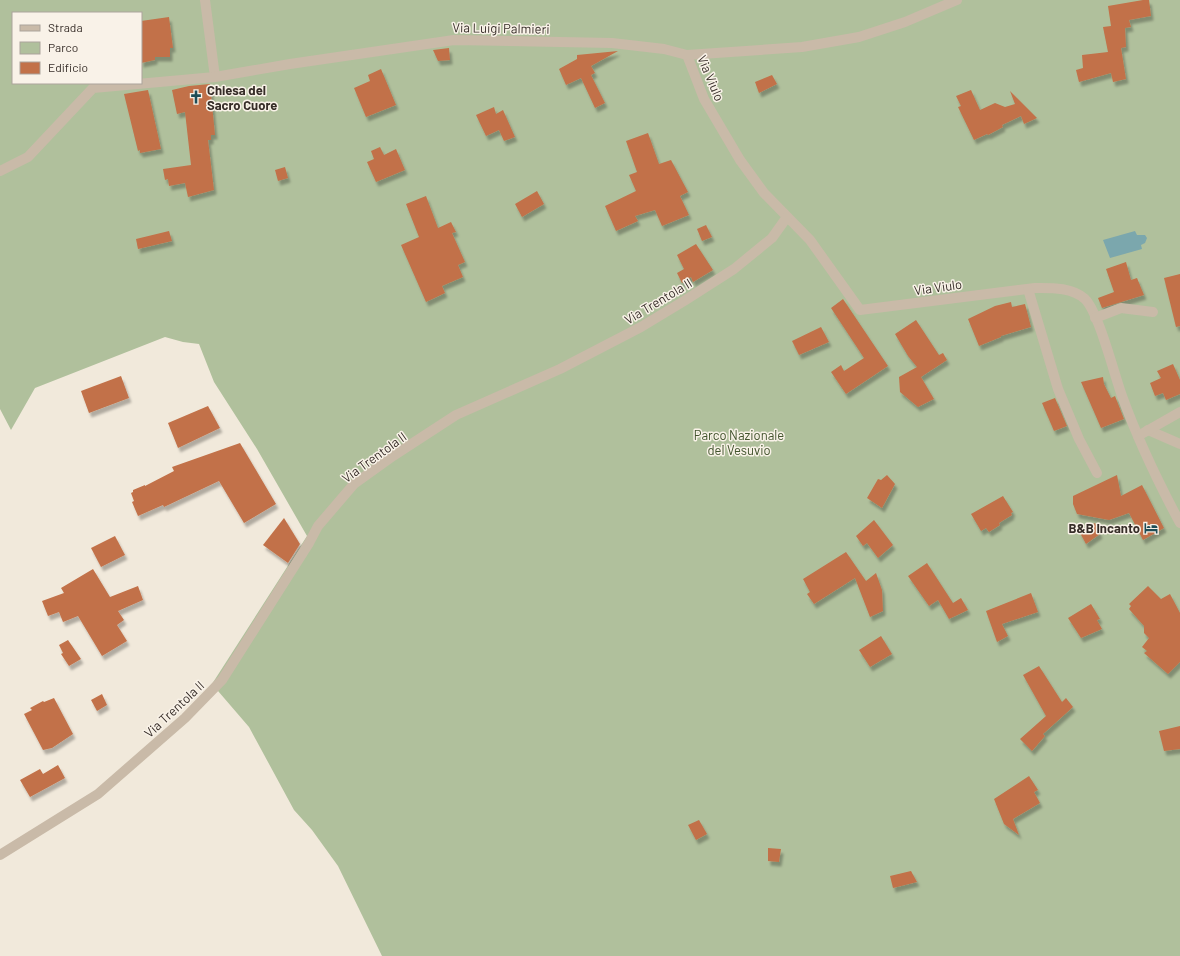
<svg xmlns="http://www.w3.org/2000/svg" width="1180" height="956" viewBox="0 0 1180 956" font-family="Barlow,sans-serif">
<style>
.green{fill:#b0c09c;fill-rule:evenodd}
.water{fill:#7ba7ad}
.building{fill:#c27148;filter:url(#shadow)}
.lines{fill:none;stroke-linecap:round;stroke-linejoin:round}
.minor{stroke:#c9baa8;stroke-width:10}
.labels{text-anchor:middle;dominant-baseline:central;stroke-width:3;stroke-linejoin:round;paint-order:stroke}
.street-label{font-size:13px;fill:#362d28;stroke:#f9f2e8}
.poi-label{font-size:13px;font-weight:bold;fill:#362d28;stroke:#f9f2e8;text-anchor:start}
.park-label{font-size:13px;fill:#41532c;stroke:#f9f2e8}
</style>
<defs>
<filter id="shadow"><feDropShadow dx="2.5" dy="4.5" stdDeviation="1" flood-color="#0004"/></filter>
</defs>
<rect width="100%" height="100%" fill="#f1e9db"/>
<path class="green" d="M0,0H1180V956H382L338,866L312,830L294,810L249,727L212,684L307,536L257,449L214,382L199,344L183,342L165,337L35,388L11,430L0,409ZM13,13H141V83H13Z"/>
<polygon class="water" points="1135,231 1137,235 1145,235 1147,238 1145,243 1141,245 1142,249 1110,258 1103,240"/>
<g class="building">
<polygon points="1143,0 1149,0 1151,16 1129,20 1131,27 1125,28 1126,47 1121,48 1126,79 1113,82 1111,73 1079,82 1076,70 1083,68 1082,55 1108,52 1103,27 1111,26 1108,6"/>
<polygon points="169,17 173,48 170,48 170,57 155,57 155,60 141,63 141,21"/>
<polygon points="449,48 450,60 438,61 433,50"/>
<polygon points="618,51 591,66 595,73 591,75 605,103 595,108 581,78 566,85 559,69 577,59 577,55"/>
<polygon points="381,69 396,105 366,117 354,88 370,81 368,75"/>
<polygon points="772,75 777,84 759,93 755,82"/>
<polygon points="210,84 215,135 211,135 211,140 208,140 214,190 188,197 185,183 169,186 168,179 165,180 163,169 191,165 185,112 177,114 172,90 189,86"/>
<polygon points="148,90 161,149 140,153 140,150 138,151 124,94"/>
<polygon points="971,90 980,110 995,103 1005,107 1015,104 1010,91 1037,118 1024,124 1021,116 1002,125 1003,127 988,135 987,134 974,140 958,107 961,106 956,96"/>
<polygon points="494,107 496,114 503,110 515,137 504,141 499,130 486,136 476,115"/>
<polygon points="648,133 659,164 671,160 688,192 680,196 689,215 662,226 655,210 635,216 638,221 616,231 605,206 636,191 629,175 637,172 626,141"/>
<polygon points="380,147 384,155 396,149 405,170 376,182 367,162 374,159 371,151"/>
<polygon points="285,167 288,178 278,181 275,170"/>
<polygon points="537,191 544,204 522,217 515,204"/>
<polygon points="426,196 438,228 451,222 456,232 452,233 465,262 458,265 463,277 442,286 445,293 426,302 401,245 419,237 406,204"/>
<polygon points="706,225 712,237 702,241 697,229"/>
<polygon points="169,231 172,241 138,249 136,239"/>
<polygon points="696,244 713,270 693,282 691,277 682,283 677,273 684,269 677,255"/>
<polygon points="1126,262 1131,280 1137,278 1144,295 1102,308 1098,298 1114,292 1106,269"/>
<polygon points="1180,274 1180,326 1176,327 1164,278"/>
<polygon points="843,299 888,366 846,394 831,372 841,365 844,371 864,358 831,308"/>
<polygon points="1011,302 1012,307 1025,304 1031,327 1001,336 1001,337 979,346 968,319 995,306"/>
<polygon points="916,320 939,355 943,353 947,360 921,377 934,399 918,407 900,392 899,377 917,367 908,356 895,334"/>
<polygon points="821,327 829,342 799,355 792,341"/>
<polygon points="1173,364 1180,380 1180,394 1166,400 1163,393 1155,396 1150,383 1161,378 1157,371"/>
<polygon points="121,376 129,398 89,413 81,391"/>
<polygon points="1103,377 1104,384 1111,398 1115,396 1124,419 1101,428 1081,382"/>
<polygon points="1055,398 1067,426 1054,431 1042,403"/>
<polygon points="208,406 220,428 178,448 168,423"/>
<polygon points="240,443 276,504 244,523 219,481 164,507 163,505 138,516 132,502 134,501 131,493 133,492 133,490 145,485 145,486 174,471 172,467"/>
<polygon points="887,475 895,484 882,508 867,498 878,479 881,480"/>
<polygon points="1117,475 1121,496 1142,485 1164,528 1143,540 1129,513 1109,520 1077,514 1073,504 1073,496"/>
<polygon points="1003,496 1013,512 1011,513 1012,515 999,523 1000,525 989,532 986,528 981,531 971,514"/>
<polygon points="284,518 300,544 288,563 263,545"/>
<polygon points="874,520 893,545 878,558 867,543 863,546 856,536"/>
<polygon points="1095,523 1100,534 1086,544 1079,531"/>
<polygon points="115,536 125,555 101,567 91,548"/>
<polygon points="846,552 866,581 876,573 882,590 883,611 870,617 855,578 814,604 807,594 810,592 803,579"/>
<polygon points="927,563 953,603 961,598 968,610 949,619 938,600 929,606 908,576"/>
<polygon points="93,569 110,597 138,586 143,600 118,611 124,620 117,625 127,641 102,656 78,616 63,622 59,612 48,616 42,601 64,593 61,588"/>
<polygon points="1148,586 1161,599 1170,594 1180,613 1180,662 1168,674 1144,653 1147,651 1142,647 1149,638 1144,633 1144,626 1129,609 1131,606 1129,604"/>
<polygon points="1031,593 1038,612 1002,624 1008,636 997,642 986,611"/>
<polygon points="1091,604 1100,619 1097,620 1102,629 1081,638 1068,618"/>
<polygon points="881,636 892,654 870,667 859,650"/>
<polygon points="68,640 81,659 69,666 61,654 63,653 59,645"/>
<polygon points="1039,666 1062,702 1066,698 1073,707 1043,734 1045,736 1032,751 1020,739 1046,716 1023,675"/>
<polygon points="102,694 107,705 97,711 91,700"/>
<polygon points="54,698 73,734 52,748 43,750 24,714 32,710 30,708 43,701 44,702"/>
<polygon points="1180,726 1180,749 1164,751 1159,731"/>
<polygon points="58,765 65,778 30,797 20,780 40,769 43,774"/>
<polygon points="1029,776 1038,790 1034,792 1040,803 1013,819 1019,835 1004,824 994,799"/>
<polygon points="699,820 707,834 696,840 688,825"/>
<polygon points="768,848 781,849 779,862 768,861"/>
<polygon points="911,871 917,882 893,888 890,876"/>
</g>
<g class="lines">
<g class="minor">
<polyline points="205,0 215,77"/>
<path d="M687,55L704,99L740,160L764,193L810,240L860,310L1035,288C1050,288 1072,287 1085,299C1099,313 1114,374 1122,396C1138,440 1158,482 1180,523"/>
<polyline points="0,171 28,157 93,88 215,77 290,64 454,40 612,43 664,49 687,55 802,47 859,37 905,22 957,0"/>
<polyline points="1028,289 1058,389 1079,439 1097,473"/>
<polyline points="1095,318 1121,308 1153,312"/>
<polyline points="1148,430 1180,444"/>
<polyline points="1138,436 1180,412"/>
<polyline points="0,855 98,794 185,718 222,680 309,543 318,526 354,484 393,456 456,415 560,369 641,327 684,301 734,269 772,238 787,217"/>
</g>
</g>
<defs>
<g id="church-bare" transform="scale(1.08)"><path d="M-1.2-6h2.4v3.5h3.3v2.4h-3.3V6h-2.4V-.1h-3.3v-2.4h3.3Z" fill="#1e4d56" stroke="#f9f2e8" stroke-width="2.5" paint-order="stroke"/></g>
<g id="hotel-bare" transform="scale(1.08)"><path d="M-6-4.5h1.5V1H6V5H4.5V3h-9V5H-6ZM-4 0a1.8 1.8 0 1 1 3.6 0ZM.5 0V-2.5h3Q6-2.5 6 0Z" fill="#1e4d56" stroke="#f9f2e8" stroke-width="2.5" paint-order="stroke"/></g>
</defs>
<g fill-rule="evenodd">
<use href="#church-bare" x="196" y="97"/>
<use href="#hotel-bare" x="1151" y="528"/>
</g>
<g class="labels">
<g class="street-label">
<text transform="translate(501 28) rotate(1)">Via Luigi Palmieri</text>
<text transform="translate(711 78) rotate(67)">Via Viulo</text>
<text transform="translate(938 287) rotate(-8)">Via Viulo</text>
<text transform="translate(658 301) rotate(-31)">Via Trentola II</text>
<text transform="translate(374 457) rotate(-36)">Via Trentola II</text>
<text transform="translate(174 709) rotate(-43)">Via Trentola II</text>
</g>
<g class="poi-label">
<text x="207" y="90">Chiesa del<tspan x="207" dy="15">Sacro Cuore</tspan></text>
<text x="1140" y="528" text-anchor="end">B&amp;B Incanto</text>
</g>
<g class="park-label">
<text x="739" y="435">Parco Nazionale<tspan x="739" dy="15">del Vesuvio</tspan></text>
</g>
</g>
<rect x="12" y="12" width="130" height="72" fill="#f9f2e8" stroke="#aba39b"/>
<rect x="20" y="25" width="20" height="6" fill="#c9baa8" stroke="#aba39b"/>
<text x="48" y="32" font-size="12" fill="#362d28">Strada</text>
<rect x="20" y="42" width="20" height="12" fill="#b0c09c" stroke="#aba39b"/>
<text x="48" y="52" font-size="12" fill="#362d28">Parco</text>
<rect x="20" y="62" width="20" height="12" fill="#c27148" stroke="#aba39b"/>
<text x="48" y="72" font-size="12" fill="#362d28">Edificio</text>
</svg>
